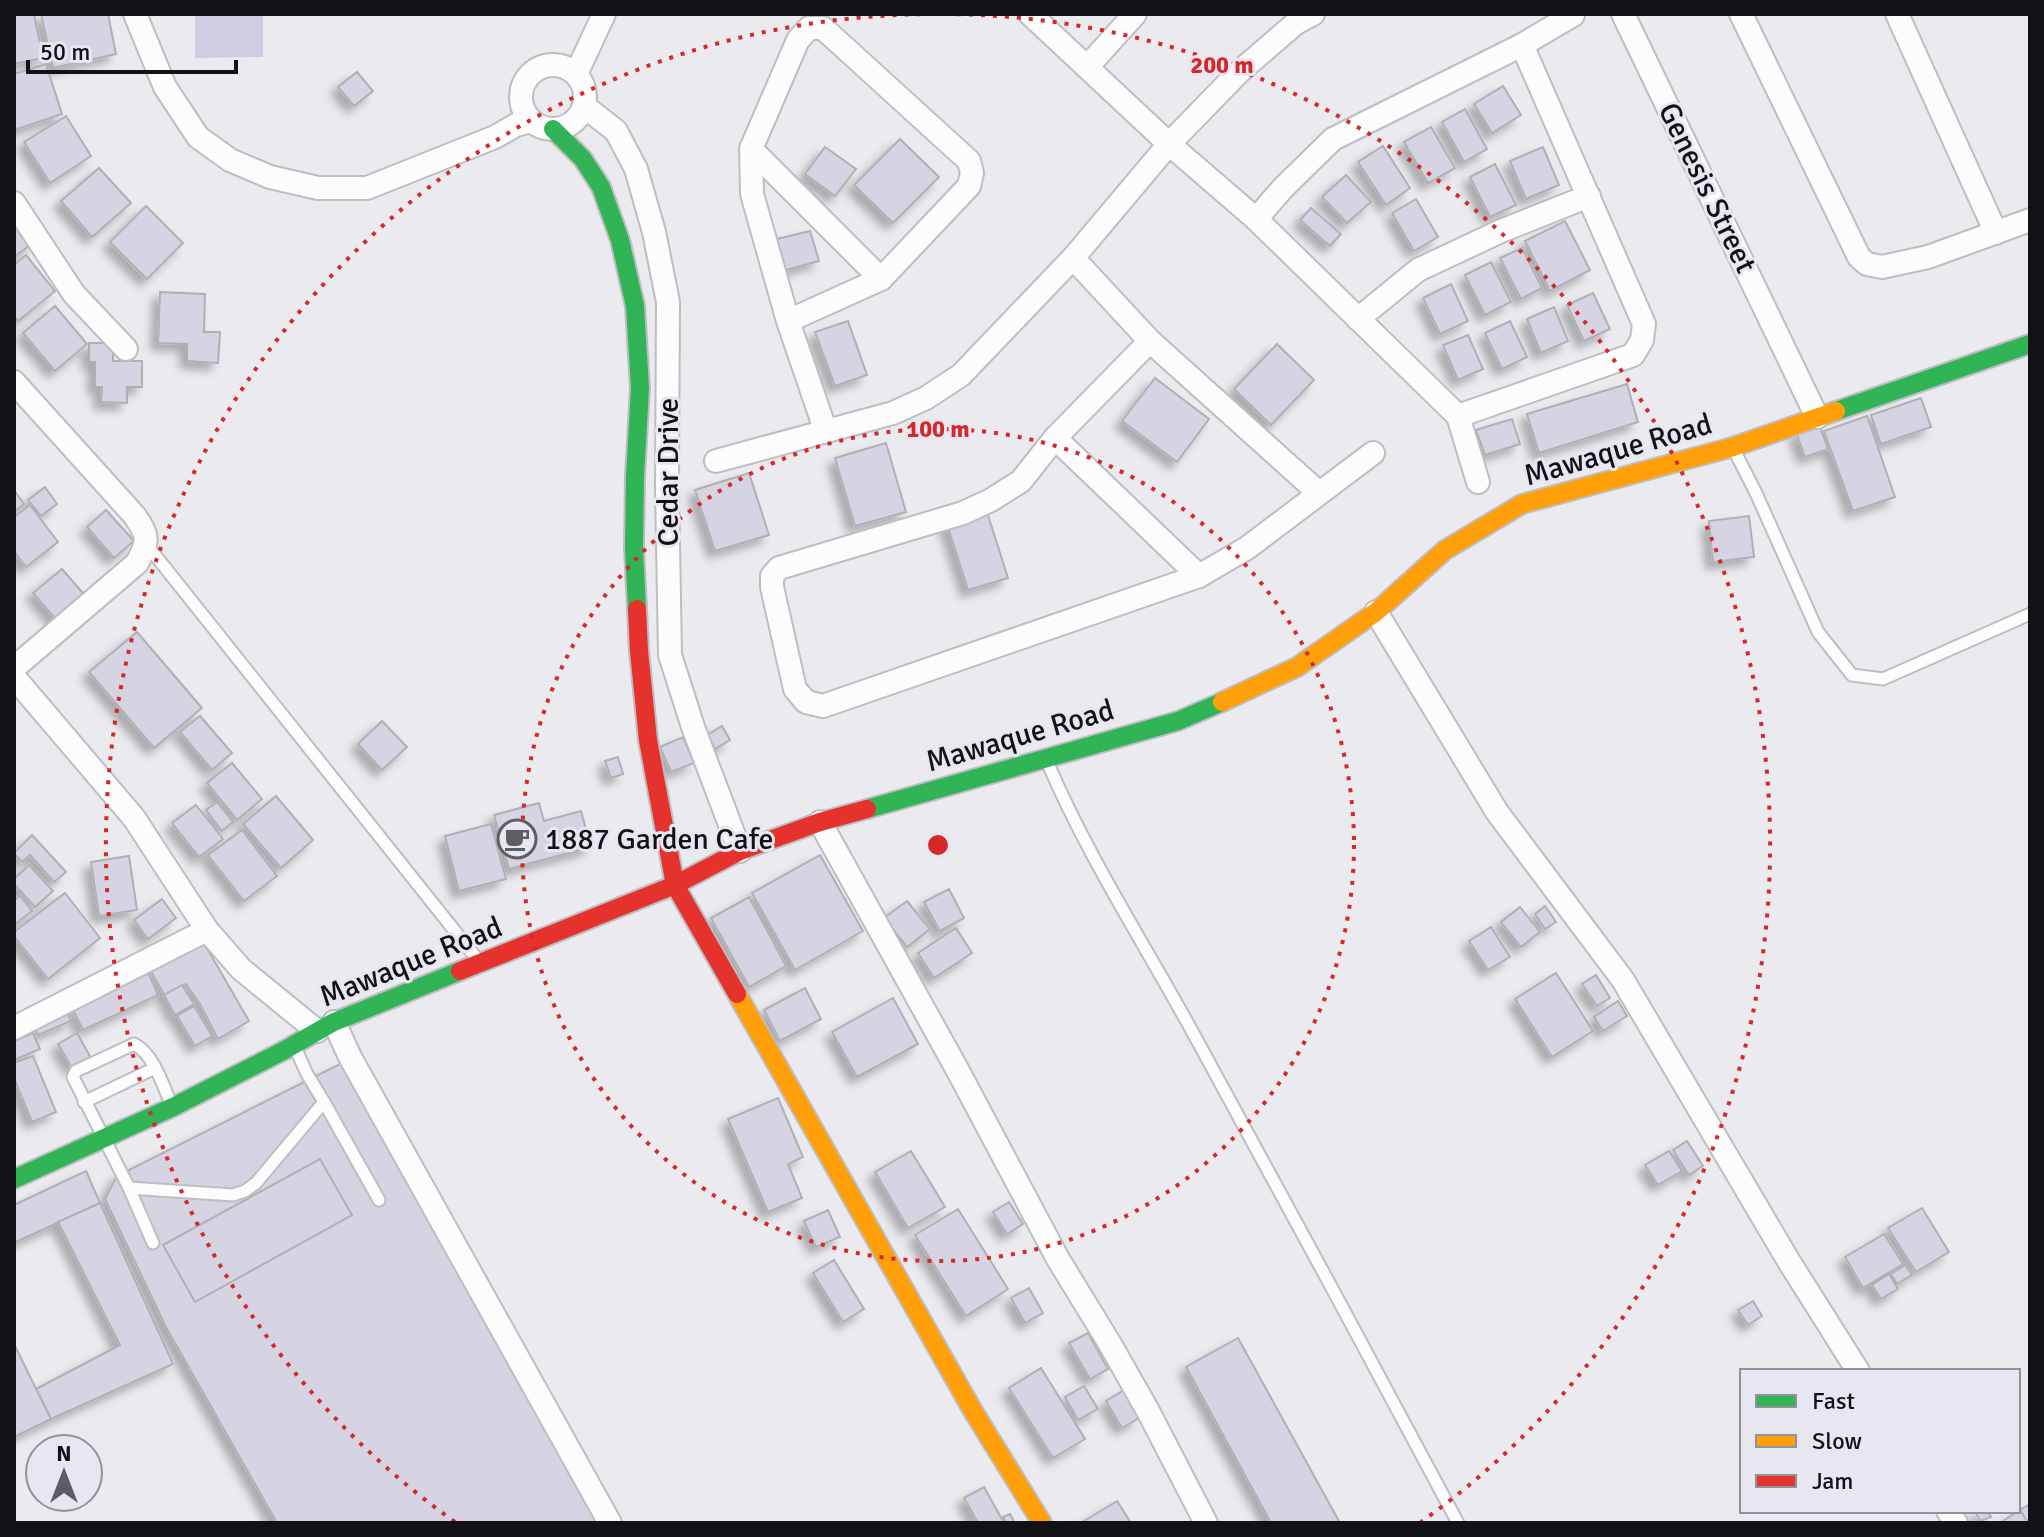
<svg xmlns="http://www.w3.org/2000/svg" width="2044" height="1537" viewBox="0 0 2044 1537" font-family="Signika,sans-serif">
<style>
.green{fill:#cecde3}
.building{fill:#d6d4e2;stroke:#b0b0b4;stroke-width:2;filter:url(#shadow)}
.lines{fill:none;stroke-linecap:round;stroke-linejoin:round}
.lane-casing{stroke:#bebdc2;stroke-width:15}
.street-casing{stroke:#bebdc2;stroke-width:26}
.fast-casing{stroke:#bebdc2;stroke-width:22}
.slow-casing{stroke:#bebdc2;stroke-width:22}
.jam-casing{stroke:#bebdc2;stroke-width:22}
.lane{stroke:#fcfcfd;stroke-width:11}
.street{stroke:#fcfcfd;stroke-width:22}
.fast{stroke:#30b455;stroke-width:18}
.slow{stroke:#ff9f0a;stroke-width:18}
.jam{stroke:#e5322d;stroke-width:18}
.ring{fill:none;stroke:#d62828;stroke-width:4;stroke-dasharray:4 8}
.labels{text-anchor:middle;dominant-baseline:central;stroke-width:6;stroke-linejoin:round;paint-order:stroke}
.street-label{font-size:30px;fill:#121216;stroke:#e7e7f2}
.poi-label{font-size:30px;fill:#121216;stroke:#e7e7f2;text-anchor:start}
.centre{fill:#d62828;stroke:#e7e7f2;stroke-width:4}
.ring-label{font-size:24px;text-anchor:middle;font-weight:bold;fill:#d62828;stroke:#e7e7f2;stroke-width:6;stroke-linejoin:round;paint-order:stroke}
</style>
<defs>
<filter id="shadow"><feDropShadow dx="-7" dy="7" stdDeviation="4" flood-color="#0004"/></filter>
</defs>
<rect width="100%" height="100%" fill="#eaeaef"/>
<polygon class="green" points="195,14 263,14 263,57 195,58"/>
<g class="building">
<polygon points="14,14 34,14 43,58 14,64"/>
<polygon points="41,14 108,14 116,54 53,68"/>
<polygon points="46,64 62,114 14,130 14,74"/>
<polygon points="357,72 373,91 354,106 338,87"/>
<polygon points="1503,86 1521,115 1492,133 1474,104"/>
<polygon points="1465,109 1487,149 1464,162 1442,122"/>
<polygon points="66,116 91,156 50,183 24,142"/>
<polygon points="1431,127 1455,168 1428,183 1404,142"/>
<polygon points="900,139 939,177 893,223 854,185"/>
<polygon points="1383,146 1410,188 1386,205 1358,162"/>
<polygon points="825,147 856,169 835,196 805,174"/>
<polygon points="1543,147 1559,185 1526,199 1510,161"/>
<polygon points="1495,164 1516,205 1490,217 1470,177"/>
<polygon points="99,168 131,203 92,237 61,201"/>
<polygon points="1346,175 1371,202 1347,223 1322,197"/>
<polygon points="1416,199 1438,237 1414,251 1392,213"/>
<polygon points="146,206 183,243 147,279 110,242"/>
<polygon points="1311,208 1341,234 1330,246 1300,220"/>
<polygon points="14,221 33,243 14,257"/>
<polygon points="1565,221 1590,270 1550,291 1525,241"/>
<polygon points="810,231 819,261 782,271 773,240"/>
<polygon points="1522,248 1542,288 1521,299 1500,258"/>
<polygon points="26,255 55,291 18,321 14,316 14,265"/>
<polygon points="1491,262 1511,302 1485,315 1465,275"/>
<polygon points="1451,284 1468,321 1440,334 1423,298"/>
<polygon points="160,292 205,294 204,332 220,332 218,363 187,361 187,344 158,343"/>
<polygon points="1593,293 1610,329 1584,341 1567,305"/>
<polygon points="55,306 87,344 55,371 23,333"/>
<polygon points="1554,307 1568,341 1541,353 1527,319"/>
<polygon points="848,321 867,375 835,386 815,332"/>
<polygon points="1510,321 1527,357 1502,369 1485,333"/>
<polygon points="1468,335 1483,369 1458,380 1443,345"/>
<polygon points="89,343 113,343 113,361 142,361 142,387 127,387 127,403 101,402 102,387 95,387 95,362 89,362"/>
<polygon points="1277,344 1314,380 1271,425 1234,389"/>
<polygon points="1155,378 1209,419 1177,462 1122,421"/>
<polygon points="1627,384 1638,422 1539,453 1527,414"/>
<polygon points="1921,398 1931,427 1881,444 1871,415"/>
<polygon points="1867,416 1895,497 1853,511 1824,431"/>
<polygon points="1512,419 1520,444 1485,455 1476,430"/>
<polygon points="1819,424 1828,449 1805,457 1796,432"/>
<polygon points="886,443 906,512 855,526 835,458"/>
<polygon points="749,473 769,535 715,551 695,490"/>
<polygon points="45,487 57,504 41,516 28,500"/>
<polygon points="14,490 24,504 14,512"/>
<polygon points="30,505 58,542 26,567 14,551 14,517"/>
<polygon points="986,509 1008,578 968,590 946,521"/>
<polygon points="106,510 134,541 114,558 87,527"/>
<polygon points="1749,516 1754,557 1713,562 1709,521"/>
<polygon points="62,569 88,599 59,623 33,593"/>
<polygon points="137,632 202,708 154,748 89,672"/>
<polygon points="200,716 232,753 212,770 180,732"/>
<polygon points="382,721 407,747 382,770 358,744"/>
<polygon points="722,726 730,740 715,749 707,735"/>
<polygon points="683,737 694,763 671,772 660,747"/>
<polygon points="618,757 623,774 611,778 605,761"/>
<polygon points="232,763 262,799 237,820 207,783"/>
<polygon points="276,796 313,840 281,868 243,824"/>
<polygon points="217,802 233,822 222,831 206,810"/>
<polygon points="539,803 544,821 581,811 591,847 509,869 494,815"/>
<polygon points="196,805 223,839 199,857 172,823"/>
<polygon points="491,824 506,879 459,891 445,836"/>
<polygon points="242,830 277,876 244,901 208,855"/>
<polygon points="32,835 66,872 54,882 30,855 22,862 14,853"/>
<polygon points="820,855 863,931 795,970 752,893"/>
<polygon points="129,856 137,910 99,916 91,862"/>
<polygon points="29,865 53,891 35,907 14,884 14,879"/>
<polygon points="949,889 964,918 940,931 924,902"/>
<polygon points="65,893 100,938 48,979 14,936 14,932"/>
<polygon points="20,896 32,911 15,924 14,901"/>
<polygon points="749,897 786,966 749,987 711,918"/>
<polygon points="162,899 176,918 148,939 134,920"/>
<polygon points="907,901 930,929 907,947 884,918"/>
<polygon points="1545,906 1556,922 1545,929 1535,914"/>
<polygon points="1520,907 1540,932 1521,947 1501,922"/>
<polygon points="1491,927 1510,957 1488,970 1469,941"/>
<polygon points="956,928 972,953 934,978 918,953"/>
<polygon points="201,938 249,1021 218,1039 200,1004 186,984 165,996 149,968"/>
<polygon points="148,972 158,995 83,1030 72,1008"/>
<polygon points="1556,973 1593,1031 1552,1057 1515,999"/>
<polygon points="1596,975 1610,998 1597,1006 1582,984"/>
<polygon points="182,985 194,1004 175,1015 164,995"/>
<polygon points="805,988 821,1019 780,1041 764,1010"/>
<polygon points="893,998 918,1044 857,1077 832,1032"/>
<polygon points="1618,1001 1627,1016 1603,1031 1594,1017"/>
<polygon points="194,1006 212,1036 195,1046 177,1016"/>
<polygon points="67,1012 71,1021 38,1035 34,1026"/>
<polygon points="33,1033 40,1049 14,1060 14,1041"/>
<polygon points="77,1033 91,1058 72,1068 58,1044"/>
<polygon points="33,1056 56,1112 32,1122 14,1078 14,1063"/>
<polygon points="342,1063 601,1523 277,1523 166,1327 105,1199 117,1176"/>
<polygon points="778,1098 803,1157 788,1164 802,1198 768,1212 728,1119"/>
<polygon points="1687,1141 1703,1166 1689,1175 1673,1150"/>
<polygon points="911,1151 945,1207 908,1228 875,1172"/>
<polygon points="1669,1151 1682,1171 1658,1185 1645,1165"/>
<polygon points="320,1159 352,1215 195,1302 163,1245"/>
<polygon points="86,1171 100,1203 14,1243 14,1205"/>
<polygon points="1009,1202 1023,1224 1007,1234 993,1212"/>
<polygon points="100,1203 173,1364 51,1419 36,1389 120,1345 58,1222"/>
<polygon points="1922,1208 1949,1252 1916,1272 1888,1228"/>
<polygon points="958,1209 1008,1289 966,1316 915,1235"/>
<polygon points="828,1210 840,1237 816,1247 804,1221"/>
<polygon points="1884,1234 1903,1264 1863,1288 1845,1257"/>
<polygon points="834,1260 864,1309 843,1322 813,1273"/>
<polygon points="1905,1265 1912,1275 1897,1284 1891,1274"/>
<polygon points="1889,1274 1898,1289 1881,1299 1872,1285"/>
<polygon points="1029,1288 1043,1313 1025,1323 1011,1298"/>
<polygon points="1753,1301 1762,1316 1748,1325 1738,1310"/>
<polygon points="1088,1333 1108,1369 1090,1379 1069,1343"/>
<polygon points="1238,1338 1340,1523 1271,1523 1186,1367"/>
<polygon points="14,1344 51,1419 14,1437"/>
<polygon points="1041,1368 1085,1439 1053,1458 1009,1388"/>
<polygon points="1084,1386 1098,1409 1078,1420 1065,1397"/>
<polygon points="1124,1390 1139,1418 1122,1428 1106,1401"/>
<polygon points="984,1487 1004,1523 978,1523 964,1498"/>
<polygon points="1117,1501 1131,1523 1081,1523"/>
<polygon points="2030,1504 2030,1523 2028,1523 2020,1510"/>
<polygon points="2020,1510 2028,1523 2000,1523"/>
<polygon points="1975,1511 1988,1511 1991,1517 1980,1521"/>
<polygon points="1010,1514 1015,1523 1006,1523 1003,1517"/>
</g>
<g class="lines">
<g class="lane-casing">
<g id="lane">
<polyline points="1733,448 1756,493 1818,632 1852,675 1883,679 2030,614"/>
<polyline points="147,545 478,960"/>
<path d="M1046,759C1088,858 1147,948 1198,1042C1286,1202 1372,1362 1458,1523"/>
<polyline points="84,1102 155,1068"/>
<polyline points="324,1102 379,1200"/>
<path d="M172,1106C163,1086 154,1054 134,1044L76,1071L73,1077L129,1188L233,1195L245,1191L256,1183L324,1102L307,1074L294,1045"/>
<polyline points="129,1188 153,1243"/>
</g>
</g>
<g class="street-casing">
<g id="street">
<polyline points="135,14 165,87 198,137 230,160 270,177 318,188 367,188 495,137 516,125 531,121"/>
<polyline points="1030,14 1169,144 1256,219 1458,416 1478,482"/>
<polyline points="1623,14 1817,417"/>
<polyline points="1741,14 1859,257 1867,264 1882,267 1928,257 2030,220"/>
<polyline points="1897,14 1996,233"/>
<polyline points="1522,45 1573,15"/>
<circle cx="553" cy="97" r="32"/>
<polyline points="1087,67 1135,14"/>
<polyline points="576,74 604,14"/>
<polyline points="584,106 616,131 636,169 654,232 668,302 667,487 670,655 693,727 740,851"/>
<polyline points="751,149 881,279"/>
<polyline points="14,203 74,294 126,349"/>
<polyline points="1256,219 1283,188 1333,139 1522,45 1644,324 1642,340 1633,355 1458,416"/>
<polyline points="1073,258 1150,341 1319,493"/>
<polyline points="1358,319 1418,270 1501,231 1589,196"/>
<polyline points="788,321 881,279 969,186 972,173 969,161 823,28 809,28 798,40 751,149 752,194 788,321 826,432"/>
<polyline points="1150,341 1055,438 1021,481 991,500 963,513 779,568 772,576 772,587 795,689 806,702 823,706 1199,576 1247,548 1373,453"/>
<path d="M14,382L134,515C149,536 149,541 137,563L14,668"/>
<polyline points="1055,438 1199,576"/>
<polyline points="716,461 893,413 926,398 961,375 1073,258 1169,144 1239,72 1296,23 1313,14"/>
<polyline points="1376,612 1497,812 1623,980 1788,1260 1858,1371"/>
<polyline points="14,677 134,818 207,930 241,969 317,1031"/>
<polyline points="820,822 957,1069 1058,1259 1110,1344 1148,1411 1206,1523"/>
<polyline points="334,1022 350,1057 610,1523"/>
<polyline points="14,1028 207,930"/>
<polyline points="1948,1511 1956,1523"/>
</g>
</g>
<g class="fast-casing">
<g id="fast">
<polyline points="553,129 583,159 601,187 620,240 635,306 640,388 635,476 634,549 637,609"/>
<polyline points="1836,411 2030,344"/>
<polyline points="867,809 1178,721 1222,702"/>
<polyline points="14,1179 173,1107 283,1051 334,1022 460,971"/>
</g>
</g>
<g class="slow-casing">
<g id="slow">
<polyline points="1222,702 1297,667 1376,612 1445,550 1522,504 1733,447 1836,411"/>
<polyline points="737,994 973,1411 1042,1523"/>
</g>
</g>
<g class="jam-casing">
<g id="jam">
<polyline points="637,609 639,651 648,740 675,885 737,994"/>
<polyline points="460,971 675,885 740,851 820,822 867,809"/>
</g>
</g>
<use href="#lane" class="lane"/>
<use href="#street" class="street"/>
<use href="#fast" class="fast"/>
<use href="#slow" class="slow"/>
<use href="#jam" class="jam"/>
</g>
<g class="ring">
<circle cx="938" cy="845" r="416"/>
<path d="M455 1522A831 831 0 0 1 931 14M945 14A831 831 0 0 1 1421 1522"/>
</g>
<defs>
<g id="cafe-ring" transform="scale(2)"><circle r="9.5" fill="#e7e7f2" stroke="#5e5e62" stroke-width="1.5"/><path d="M-5.5-4.5H6V0H3Q3 3.5 0 3.5H-2.5Q-5.5 3.5-5.5 0ZM3-3.2v2h1.7v-2ZM-6 4.5H4V6H-6Z" fill="#5e5e62"/></g>
</defs>
<g fill-rule="evenodd">
<use href="#cafe-ring" x="517" y="839"/>
</g>
<g class="labels">
<g class="street-label">
<text transform="translate(1707 188) rotate(64)">Genesis Street</text>
<text transform="translate(1618 450) rotate(-16)">Mawaque Road</text>
<text transform="translate(668 472) rotate(-90)">Cedar Drive</text>
<text transform="translate(1020 736) rotate(-16)">Mawaque Road</text>
<text transform="translate(411 962) rotate(-22)">Mawaque Road</text>
</g>
<g class="poi-label">
<text x="545" y="839">1887 Garden Cafe</text>
</g>
</g>
<circle cx="938" cy="845" r="12" class="centre"/>
<g class="ring-label">
<text x="1222" y="73">200 m</text>
<text x="938" y="437">100 m</text>
</g>
<rect width="2044" height="1537" fill="none" stroke="#121216" stroke-width="32"/>
<rect x="1740" y="1369" width="280" height="144" fill="#e7e7f2" stroke="#92929a" stroke-width="2"/>
<rect x="1756" y="1395" width="40" height="12" fill="#30b455" stroke="#92929a" stroke-width="2"/>
<text x="1812" y="1409" font-size="24" fill="#121216">Fast</text>
<rect x="1756" y="1435" width="40" height="12" fill="#ff9f0a" stroke="#92929a" stroke-width="2"/>
<text x="1812" y="1449" font-size="24" fill="#121216">Slow</text>
<rect x="1756" y="1475" width="40" height="12" fill="#e5322d" stroke="#92929a" stroke-width="2"/>
<text x="1812" y="1489" font-size="24" fill="#121216">Jam</text>
<g transform="translate(64 1473)"><circle r="38" fill="#e7e7f2" stroke="#92929a" stroke-width="2"/>
<path d="M0-6L14 30L0 20L-14 30Z" fill="#5e5e62"/>
<text y="-12" font-size="22" font-weight="bold" text-anchor="middle" fill="#121216">N</text>
</g>
<path d="M28 60v12h208v-12" fill="none" stroke="#121216" stroke-width="4"/>
<text x="40" y="60" font-size="24" fill="#121216" stroke="#e7e7f2" stroke-width="6" paint-order="stroke">50 m</text>
</svg>
